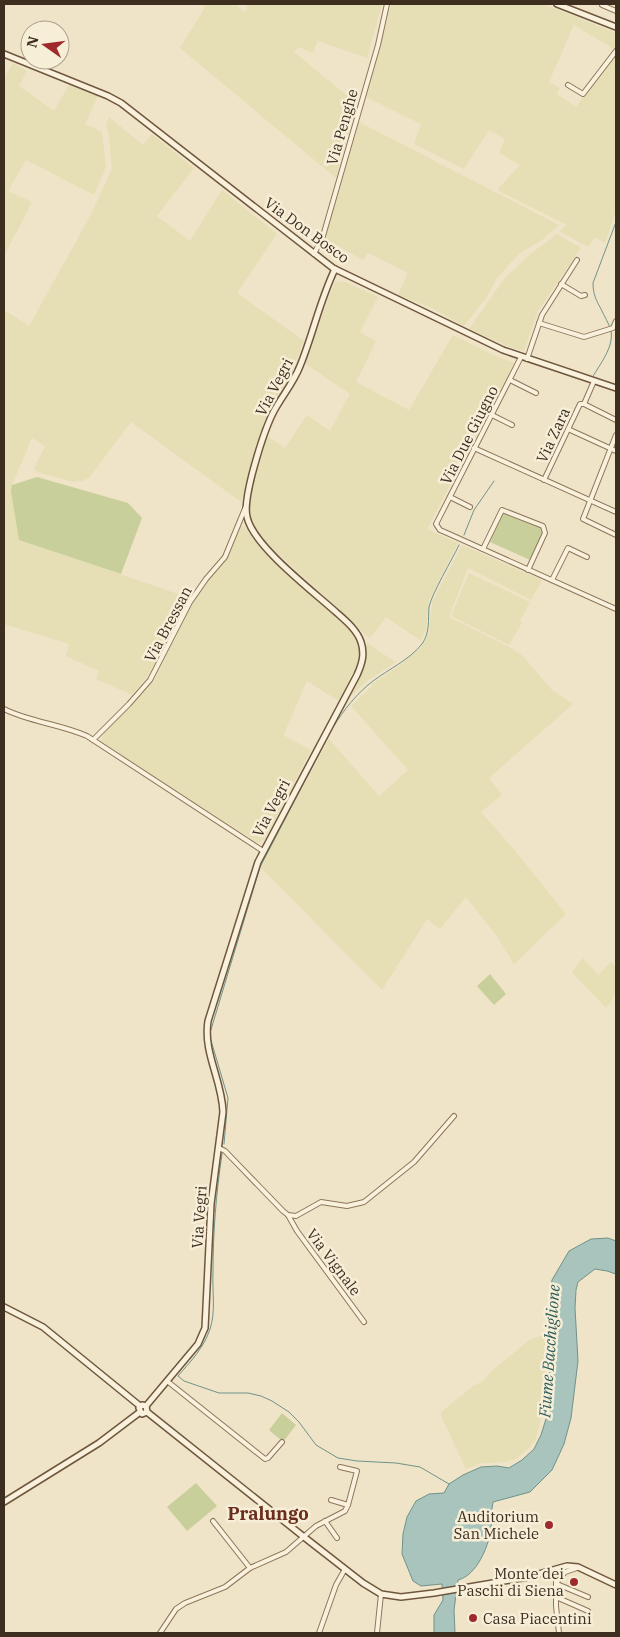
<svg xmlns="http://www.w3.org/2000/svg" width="620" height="1637" viewBox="0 0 620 1637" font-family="'IBM Plex Serif',serif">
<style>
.farmland{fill:#e6deb5}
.green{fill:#c9cf9b}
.water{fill:#a9c4bc;stroke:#6f938a}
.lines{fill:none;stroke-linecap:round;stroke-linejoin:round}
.stream{stroke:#6f938a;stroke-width:1}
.street-casing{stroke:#8d765c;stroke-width:6}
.secondary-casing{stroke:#6f573f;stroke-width:8}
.street{stroke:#faf1dc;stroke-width:4}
.secondary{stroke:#faf1dc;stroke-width:5}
.poi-dot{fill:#9e2a2b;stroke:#f7eed8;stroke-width:2}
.labels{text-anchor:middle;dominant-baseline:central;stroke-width:5;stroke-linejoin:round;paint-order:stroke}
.street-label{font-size:15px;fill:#3d2e20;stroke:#f7eed8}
.poi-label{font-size:15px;fill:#3d2e20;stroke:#f7eed8;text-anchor:end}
.water-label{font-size:16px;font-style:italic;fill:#2f5d5a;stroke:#f7eed8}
.quarter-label{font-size:18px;font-weight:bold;fill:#6b2e1e;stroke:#f7eed8}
</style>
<rect width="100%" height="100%" fill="#f0e4c8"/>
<g class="farmland">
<polygon points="205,4 234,4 245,12 248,4 382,4 367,58 318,41 313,52 311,53 299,47 294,52 356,103 336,178 180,48 203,11"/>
<polygon points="391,4 543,4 616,33 616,47 615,50 574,25 549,82 560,88 557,94 576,107 616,54 616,211 605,243 595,237 588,247 559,231 567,225 497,190 520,165 499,153 505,139 489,130 464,169 414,144 421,124 366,97"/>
<polygon points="13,63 27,71 19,86 54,111 69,85 98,96 85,124 102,132 106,167 94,195 26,160 8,191 32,202 4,256 4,78"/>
<polygon points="109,117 143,145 152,134 194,168 157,216 190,241 222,190 277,234 237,293 304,341 290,377 267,413 241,502 131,422 89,478 82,481 73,482 37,472 34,468 45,446 32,438 12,485 20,540 184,596 187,599 176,618 162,652 151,672 132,695 96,679 99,671 66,656 69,644 4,624 4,310 29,326 89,218 112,169 109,136 106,125"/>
<polygon points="359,122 559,225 543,239 520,253 497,278 486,298 464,326 432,308 398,295 408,273 368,253 363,260 325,239"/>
<polygon points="557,234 581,248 538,311 524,351 512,348 469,329 504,279 529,255"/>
<polygon points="335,282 345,282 378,297 360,332 376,341 356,382 409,410 453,335 498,357 514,363 427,529 458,543 429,600 426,629 421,641 386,617 370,638 363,633 350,619 264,541 255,529 250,515 250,495 267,436 285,448 307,415 330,431 350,394 304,363"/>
<polygon points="245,526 258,545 349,628 357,641 359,649 357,664 339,701 307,681 284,734 285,736 311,750 265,839 260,842 257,842 103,744 101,741 104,732 142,693 157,674 190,606 207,580 229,556 238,531 240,527"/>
<polygon points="462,545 542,580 531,600 468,568 449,617 509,647 523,656 552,690 573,704 489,778 502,795 481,812 512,847 566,914 514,964 496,935 466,897 440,929 427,919 382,990 261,868 268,852 329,739 379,796 408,770 351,706 372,686 372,684 399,666 421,647 425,641 429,632 432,602"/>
<polygon points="469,573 530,602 520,621 522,623 509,645 451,616"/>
<polygon points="367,643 394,661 395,663 367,681 351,696 349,694 364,665 366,654 365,647"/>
<polygon points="583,958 598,975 611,962 616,967 616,994 606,1008 572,972"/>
<polygon points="546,1334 544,1407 535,1441 527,1450 516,1459 505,1462 482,1463 466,1469 442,1418 441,1412 473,1386 483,1381 492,1371 529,1340"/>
</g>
<g class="green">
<polygon points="37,477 128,503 142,518 121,574 19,540 11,491 12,485"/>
<polygon points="506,512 541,528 543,532 530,560 490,542 502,514"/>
<polygon points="490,974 506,994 494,1005 477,986"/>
<polygon points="282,1413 296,1425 283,1442 269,1430"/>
<polygon points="196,1483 217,1506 187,1531 167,1507"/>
</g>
<path class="water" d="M608,1238L616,1241V1274L607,1271L595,1269L578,1282L576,1290L575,1308L578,1361L571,1418L564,1444L552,1470L530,1492L493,1502C491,1511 492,1520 491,1530C488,1547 477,1575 458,1580L454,1610L455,1633H434V1615L443,1600L442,1584L421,1586L413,1581L402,1554L403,1534L407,1517L416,1501L429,1494L444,1493L449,1484L463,1475L481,1467L497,1466L509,1468L522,1460L534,1449L541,1435L546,1419L550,1397L549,1311L552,1280L569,1251L591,1239Z"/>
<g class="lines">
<g class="stream">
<path d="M592,378C600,364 614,347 611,331C609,323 604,316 601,309C596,300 593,294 593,283L616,222"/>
<polyline points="464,535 474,510 494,481"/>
<path d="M210,1033L260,867L333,727C344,710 356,694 373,681C389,669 409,660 422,644C430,633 428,620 429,607C432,593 452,560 459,545"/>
<polyline points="210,1037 228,1098 224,1144"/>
<path d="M222,1154C216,1194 213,1233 213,1272C212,1291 216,1312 210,1329C204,1348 190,1362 178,1376L184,1381L219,1393H248L261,1396L272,1401L289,1412L299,1422L316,1445L338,1458L357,1461L396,1463L420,1467L449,1484"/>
</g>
<g class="street-casing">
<g id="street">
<polyline points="602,5 616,11"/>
<polyline points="568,85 583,94 616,51"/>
<polyline points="314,254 323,236 378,45 387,4"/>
<polyline points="561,284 581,296 585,295"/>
<polyline points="539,323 584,337 613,328 616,321"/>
<polyline points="521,357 436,524 440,530 447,533 616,609"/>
<polyline points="527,359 542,315 577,260"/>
<polyline points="510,380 536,393"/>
<polyline points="584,404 616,420"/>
<polyline points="492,415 512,425"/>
<polyline points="568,429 616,451"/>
<polyline points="616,435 583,519 616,535"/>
<polyline points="474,448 616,512"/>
<polyline points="544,480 580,404 584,404 594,381"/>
<polyline points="450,497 470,507"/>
<polyline points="483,549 502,510 543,526 545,533 528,570"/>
<polyline points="552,580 568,548 587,557"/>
<path d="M4,709C30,722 60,724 87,736L263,851"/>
<polyline points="93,740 129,704 150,680 190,602 206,579 225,557 246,506"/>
<polyline points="219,1148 225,1151 283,1211 288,1215 296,1216 321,1202 347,1206 364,1202 414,1162 454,1116"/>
<polyline points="288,1215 297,1231 364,1322"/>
<polyline points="167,1381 265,1459 268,1458 282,1442"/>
<polyline points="331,1500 348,1505"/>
<polyline points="213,1521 250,1568"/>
<polyline points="325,1521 337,1538"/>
<polyline points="556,1569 556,1606 559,1633"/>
<polyline points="557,1582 565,1572 577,1568"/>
<polyline points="557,1584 588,1597"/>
<polyline points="556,1597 588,1611"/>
<polyline points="160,1633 176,1609 185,1603 225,1587 250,1568 286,1552 316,1526 345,1511 348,1505 357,1471 340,1467"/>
<polyline points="319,1633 336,1585 345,1569"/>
<polyline points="377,1633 381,1594"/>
</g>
</g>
<g class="secondary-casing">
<g id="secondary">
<polyline points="557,4 616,27"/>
<polyline points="4,54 108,96 121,103 333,268 503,350 616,388"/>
<polyline points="4,1307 43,1327 140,1406"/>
<path d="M146,1406L198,1344L205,1328L211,1204L223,1112C222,1080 203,1053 208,1021L258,862L357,675C362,664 365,654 361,642C357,630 346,621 337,613C314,592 253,546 247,517C242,498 264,430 274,411C282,396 294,382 300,366C313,334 320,300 335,269"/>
<polyline points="147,1412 142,1414 139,1408 142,1405 146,1406 147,1412 304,1537 363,1583 381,1594 401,1597 434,1593 528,1577 567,1566 578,1567 616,1585"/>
<polyline points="4,1502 99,1443 140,1412"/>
</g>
</g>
<use href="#street" class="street"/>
<use href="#secondary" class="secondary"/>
</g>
<g class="poi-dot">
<circle cx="549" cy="1525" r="5"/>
<circle cx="574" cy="1582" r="5"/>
<circle cx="473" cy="1618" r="5"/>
</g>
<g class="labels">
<g class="street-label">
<text transform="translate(342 127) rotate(-74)">Via Penghe</text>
<text transform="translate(307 230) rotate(36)">Via Don Bosco</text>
<text transform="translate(274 387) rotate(-62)">Via Vegri</text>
<text transform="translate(469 435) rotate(-63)">Via Due Giugno</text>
<text transform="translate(553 435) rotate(-65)">Via Zara</text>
<text transform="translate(168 624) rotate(-62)">Via Bressan</text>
<text transform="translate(271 808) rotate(-62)">Via Vegri</text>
<text transform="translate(199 1217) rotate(-86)">Via Vegri</text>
<text transform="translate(334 1262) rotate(53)">Via Vignale</text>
</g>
<g class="poi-label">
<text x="539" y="1516">Auditorium<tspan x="539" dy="17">San Michele</tspan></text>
<text x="564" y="1573">Monte dei<tspan x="564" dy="17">Paschi di Siena</tspan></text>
<text x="483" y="1618" text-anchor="start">Casa Piacentini</text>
</g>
<g class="water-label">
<text transform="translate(549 1351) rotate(-86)">Fiume Bacchiglione</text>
</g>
<g class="quarter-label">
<text x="268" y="1513">Pralungo</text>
</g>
</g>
<rect width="620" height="1637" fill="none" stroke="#3d2e20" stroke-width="10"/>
<g transform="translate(45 45) rotate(284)"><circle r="24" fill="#f7eed8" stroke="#ada18e"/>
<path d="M0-4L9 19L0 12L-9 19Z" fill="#9e2a2b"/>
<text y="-8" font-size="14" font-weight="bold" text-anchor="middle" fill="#3d2e20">N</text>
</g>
</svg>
